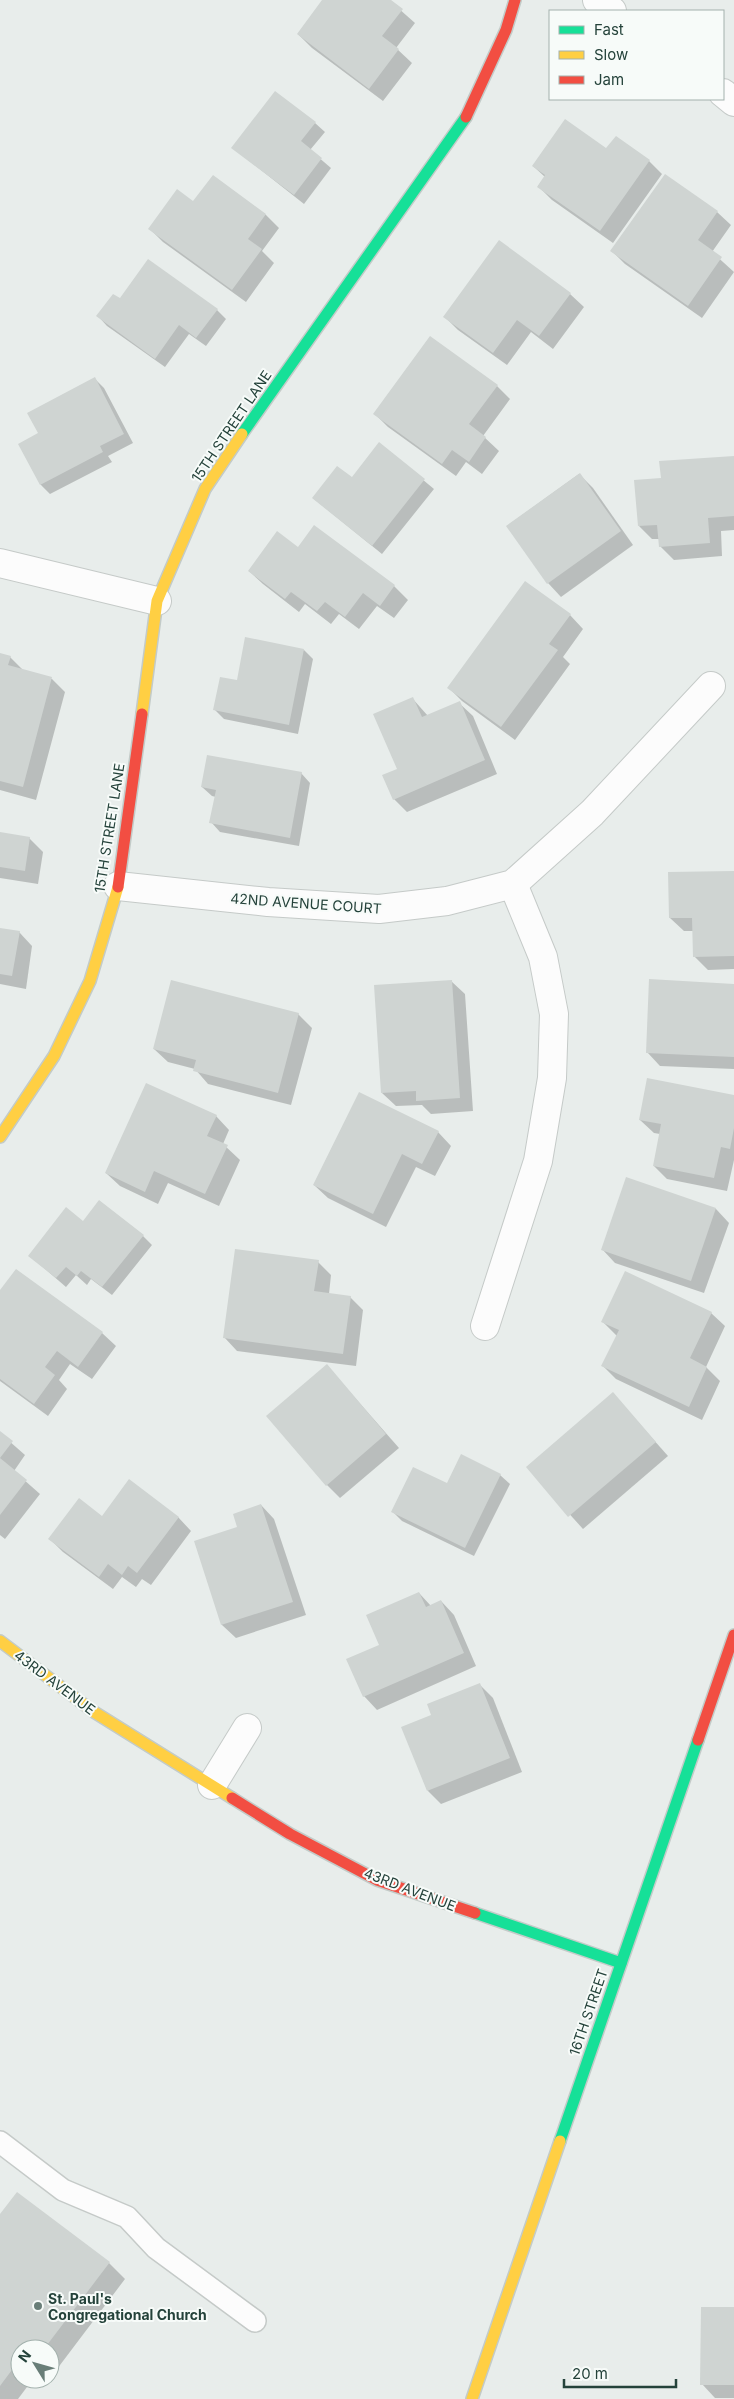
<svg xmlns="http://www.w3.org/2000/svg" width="734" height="2399" viewBox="0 0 734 2399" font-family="Inter,sans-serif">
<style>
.shadow{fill:#0003}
.building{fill:#cfd4d2}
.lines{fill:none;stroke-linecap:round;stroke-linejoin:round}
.lane-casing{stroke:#c5cac8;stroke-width:24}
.street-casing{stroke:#c5cac8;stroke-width:30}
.fast-casing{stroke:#c3cbc8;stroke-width:14}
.slow-casing{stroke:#c3cbc8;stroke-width:14}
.jam-casing{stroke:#c3cbc8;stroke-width:14}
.lane{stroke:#fcfcfc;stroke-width:21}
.street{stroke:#fcfcfc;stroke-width:28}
.fast{stroke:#16e098;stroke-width:11}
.slow{stroke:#ffcf43;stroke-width:11}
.jam{stroke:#f24e42;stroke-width:11}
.poi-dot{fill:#697e78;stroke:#f7fbf9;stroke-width:2}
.labels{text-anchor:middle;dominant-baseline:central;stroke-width:4;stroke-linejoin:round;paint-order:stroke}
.street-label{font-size:14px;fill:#24423a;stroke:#f7fbf9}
.poi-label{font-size:14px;font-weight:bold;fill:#24423a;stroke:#f7fbf9;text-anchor:start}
</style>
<rect width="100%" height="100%" fill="#e8edeb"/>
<g class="shadow">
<polygon points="324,0 389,0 415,23 396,48 412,63 383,101 312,48 298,34"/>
<polygon points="315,123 325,132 310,150 331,168 304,204 233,148"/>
<polygon points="607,150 649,161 662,174 613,243 552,200 538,186 545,177 533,166"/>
<polygon points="213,176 266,215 279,228 262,251 274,263 246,302 163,242 150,229 193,203"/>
<polygon points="717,212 731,225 712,252 734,272 702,318 625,264 612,251"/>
<polygon points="570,294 584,307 553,349 531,332 507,365 458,330 445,317"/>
<polygon points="120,300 217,310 226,319 206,346 189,334 165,367 107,326 98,316"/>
<polygon points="95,379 104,388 133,443 108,456 112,462 50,494 41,485 20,444 40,433"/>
<polygon points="497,386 510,399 483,436 499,451 482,474 466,462 456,476 388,427 375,414"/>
<polygon points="380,444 434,489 382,554 313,498 352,479"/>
<polygon points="734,457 734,530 721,531 722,556 674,560 660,546 660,539 652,539 639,526 662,479"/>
<polygon points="579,474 593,488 633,545 561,597 548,583 507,526"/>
<polygon points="315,527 394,586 408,600 394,618 377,606 359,629 339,614 331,624 305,604 299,612 263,584 249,571 298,548"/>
<polygon points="570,615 583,629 563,657 570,664 515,740 462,701 449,688"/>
<polygon points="304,650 313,659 298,734 224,719 214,709 238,681"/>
<polygon points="0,655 10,657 24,671 52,679 65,692 36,800 0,790"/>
<polygon points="412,698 428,716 459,703 473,716 497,774 407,812 394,799"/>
<polygon points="301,773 310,783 299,846 220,832 211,822 216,797 212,796 202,787"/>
<polygon points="0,834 29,838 43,852 38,884 0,878"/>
<polygon points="734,872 734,969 708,970 694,956 694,931 684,931 670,918"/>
<polygon points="0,929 19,932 32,946 26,989 0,984"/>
<polygon points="451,981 465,994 473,1111 431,1114 422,1105 396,1106 382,1093"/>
<polygon points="734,985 734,1069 660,1066 647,1052"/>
<polygon points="298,1014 312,1028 291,1105 208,1084 195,1069 168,1062 154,1049"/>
<polygon points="734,1096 734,1160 727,1191 667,1179 654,1166 660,1134 654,1133 640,1120"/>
<polygon points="216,1116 229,1130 223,1144 240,1160 219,1206 168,1183 158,1204 120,1186 106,1173"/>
<polygon points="438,1132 451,1146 435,1176 416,1167 386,1227 328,1198 314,1185"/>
<polygon points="627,1179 716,1209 729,1223 704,1293 615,1263 602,1249"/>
<polygon points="83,1222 143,1236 152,1245 112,1295 91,1279 87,1285 76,1275 66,1287 30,1256"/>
<polygon points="318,1262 331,1275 329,1294 350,1297 363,1310 356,1366 237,1351 224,1337"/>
<polygon points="16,1270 102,1333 116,1346 92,1379 70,1364 59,1380 67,1389 48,1416 0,1381 0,1292"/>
<polygon points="711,1313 725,1326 706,1367 720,1381 702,1420 616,1379 603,1366 617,1336 603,1322"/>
<polygon points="327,1366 399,1448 340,1498 327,1485"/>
<polygon points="613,1394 668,1456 583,1529 527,1467"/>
<polygon points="0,1433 25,1455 14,1471 40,1494 5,1539 0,1535"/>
<polygon points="500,1475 510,1484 474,1556 402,1521 393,1512 447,1485"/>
<polygon points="261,1505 274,1519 306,1615 236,1638 222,1625 195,1542 239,1528"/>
<polygon points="102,1517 178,1517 191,1531 151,1585 142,1579 136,1587 122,1577 113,1589 63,1552 50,1539"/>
<polygon points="419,1593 431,1606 441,1601 454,1615 476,1666 377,1710 364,1696 380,1646"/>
<polygon points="480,1685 493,1698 522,1772 441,1804 428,1791 433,1716"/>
<polygon points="0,2215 109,2263 125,2279 54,2373 50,2370 50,2349 20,2349 20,2379 33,2379 18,2399 0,2399"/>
<polygon points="734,2308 734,2398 715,2398 702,2384"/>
</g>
<g class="building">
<polygon points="322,0 391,0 403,9 382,36 399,49 369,89 297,34"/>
<polygon points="275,91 316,122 301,141 322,158 294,195 231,148"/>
<polygon points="565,119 606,148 616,136 650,160 600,231 537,187 545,175 532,166"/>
<polygon points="665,174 718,211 698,240 722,257 688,306 610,251"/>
<polygon points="213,175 266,214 248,239 262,249 232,290 148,229 177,189 193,201"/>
<polygon points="499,240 571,293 539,336 517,320 493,353 443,317"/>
<polygon points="148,259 218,309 196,338 179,325 155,359 96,316 113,294 120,298"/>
<polygon points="430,336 498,385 469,424 486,437 469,462 452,450 442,464 373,414"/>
<polygon points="95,377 124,434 100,446 103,452 40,485 18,444 38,433 27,413"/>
<polygon points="379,442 425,479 372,546 312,498 337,466 352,477"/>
<polygon points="734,456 734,516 708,518 710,543 659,547 657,525 638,526 634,480 661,478 659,461"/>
<polygon points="580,473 621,531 547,584 506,526"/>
<polygon points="314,525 395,585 380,606 363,593 345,617 325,602 317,611 291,592 285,599 248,571 277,531 298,547"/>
<polygon points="525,581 571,614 549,644 558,650 501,727 447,688"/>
<polygon points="245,637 304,649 289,725 213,710 220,677 237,680"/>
<polygon points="0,653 11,656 8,665 52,677 23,787 0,781"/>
<polygon points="413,697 422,717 460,701 485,760 393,800 382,775 397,769 373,714"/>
<polygon points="207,755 302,772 290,838 209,823 216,790 201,787"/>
<polygon points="0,832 30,837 25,871 0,867"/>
<polygon points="734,871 734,956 693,957 692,918 669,918 668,872"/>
<polygon points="0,928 20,931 12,976 0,974"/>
<polygon points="649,979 734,984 734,1057 646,1053"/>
<polygon points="171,980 299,1013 278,1093 193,1071 196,1060 153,1049"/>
<polygon points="452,980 460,1098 416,1101 416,1091 381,1093 374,985"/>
<polygon points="647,1078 734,1095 734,1128 730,1149 721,1147 714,1178 653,1166 661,1124 639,1120"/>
<polygon points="146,1083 217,1115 207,1136 228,1145 205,1194 154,1171 145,1192 105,1173"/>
<polygon points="359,1092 439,1131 422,1164 402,1154 373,1214 313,1185"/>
<polygon points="626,1177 716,1208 691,1281 601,1250"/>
<polygon points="99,1200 144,1235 102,1287 81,1271 77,1276 66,1267 56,1278 28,1256 66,1207 83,1221"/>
<polygon points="235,1249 319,1260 314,1291 351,1296 343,1354 223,1338"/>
<polygon points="16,1269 103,1332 78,1367 57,1351 45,1367 55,1375 34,1404 0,1379 0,1290"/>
<polygon points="625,1271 712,1312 690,1358 707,1367 689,1407 601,1366 619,1330 601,1322"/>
<polygon points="327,1364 386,1434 326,1486 266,1416"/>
<polygon points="613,1392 656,1442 568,1517 526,1467"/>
<polygon points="0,1431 13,1441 0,1458"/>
<polygon points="461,1454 501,1474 465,1548 391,1512 413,1467 447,1483"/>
<polygon points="0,1458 27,1480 0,1515"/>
<polygon points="129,1479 179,1517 137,1573 128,1566 122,1575 108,1564 99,1577 48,1539 79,1498 102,1516"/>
<polygon points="261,1504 293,1602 221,1625 194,1541 237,1527 233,1514"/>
<polygon points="419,1592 426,1607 441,1600 464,1653 363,1697 346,1659 379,1645 366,1615"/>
<polygon points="480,1683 510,1758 427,1791 401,1727 431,1715 427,1704"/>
<polygon points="17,2192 110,2262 44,2349 20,2349 20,2359 0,2386 0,2214"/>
<polygon points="701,2307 734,2307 734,2385 700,2385"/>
</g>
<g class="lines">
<g class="lane-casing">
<polyline id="lane" points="0,2142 63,2190 127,2217 156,2248 255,2321"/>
</g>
<g class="street-casing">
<g id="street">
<polyline points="597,0 612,11"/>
<polyline points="723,93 734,102"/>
<polyline points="0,563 157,601"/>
<polyline points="118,886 268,902 379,909 447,901 513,884 592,813 711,686"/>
<polyline points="485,1326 538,1161 552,1078 554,1014 543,957 513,884"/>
<polyline points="212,1785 247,1728"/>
</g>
</g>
<g class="fast-casing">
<g id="fast">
<polyline points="242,434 466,117"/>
<polyline points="475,1913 621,1963"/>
<polyline points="560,2141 698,1740"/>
</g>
</g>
<g class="slow-casing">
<g id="slow">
<polyline points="142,714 157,601 205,489 242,434"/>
<polyline points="0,1137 54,1056 90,981 118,887"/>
<polyline points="0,1641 94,1712 232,1798"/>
<polyline points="472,2399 560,2141"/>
</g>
</g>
<g class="jam-casing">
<g id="jam">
<polyline points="466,117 506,30 515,0"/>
<polyline points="118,887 142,714"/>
<polyline points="698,1740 734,1635"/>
<polyline points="232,1798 290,1834 377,1880 475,1913"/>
</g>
</g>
<use href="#lane" class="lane"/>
<use href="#street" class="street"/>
<use href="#fast" class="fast"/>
<use href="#slow" class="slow"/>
<use href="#jam" class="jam"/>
</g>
<circle class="poi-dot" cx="38" cy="2306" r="5"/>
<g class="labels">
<g class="street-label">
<text transform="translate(231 426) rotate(-56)">15TH STREET LANE</text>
<text transform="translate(109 828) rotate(-81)">15TH STREET LANE</text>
<text transform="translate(306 903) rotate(4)">42ND AVENUE COURT</text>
<text transform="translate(55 1682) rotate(37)">43RD AVENUE</text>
<text transform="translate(410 1889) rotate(21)">43RD AVENUE</text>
<text transform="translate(588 2012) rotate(-71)">16TH STREET</text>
</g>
<g class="poi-label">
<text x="48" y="2298">St. Paul's<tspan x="48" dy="16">Congregational Church</tspan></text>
</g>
</g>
<rect x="549" y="10" width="175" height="90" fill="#f7fbf9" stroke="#a3b1ad"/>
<rect x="559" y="26" width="25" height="8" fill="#16e098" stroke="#a3b1ad"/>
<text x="594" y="35" font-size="15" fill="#24423a">Fast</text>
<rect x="559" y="51" width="25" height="8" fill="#ffcf43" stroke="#a3b1ad"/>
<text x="594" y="60" font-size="15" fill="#24423a">Slow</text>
<rect x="559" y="76" width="25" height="8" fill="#f24e42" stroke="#a3b1ad"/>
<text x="594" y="85" font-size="15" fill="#24423a">Jam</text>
<g transform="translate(35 2364) rotate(307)"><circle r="24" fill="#f7fbf9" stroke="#a3b1ad"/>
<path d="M0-4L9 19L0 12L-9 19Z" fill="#697e78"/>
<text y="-8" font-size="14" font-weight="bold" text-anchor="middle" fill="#24423a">N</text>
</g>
<path d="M564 2379v8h112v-8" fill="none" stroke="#24423a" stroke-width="2.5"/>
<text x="572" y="2379" font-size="15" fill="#24423a" stroke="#f7fbf9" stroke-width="4" paint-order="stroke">20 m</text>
</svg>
